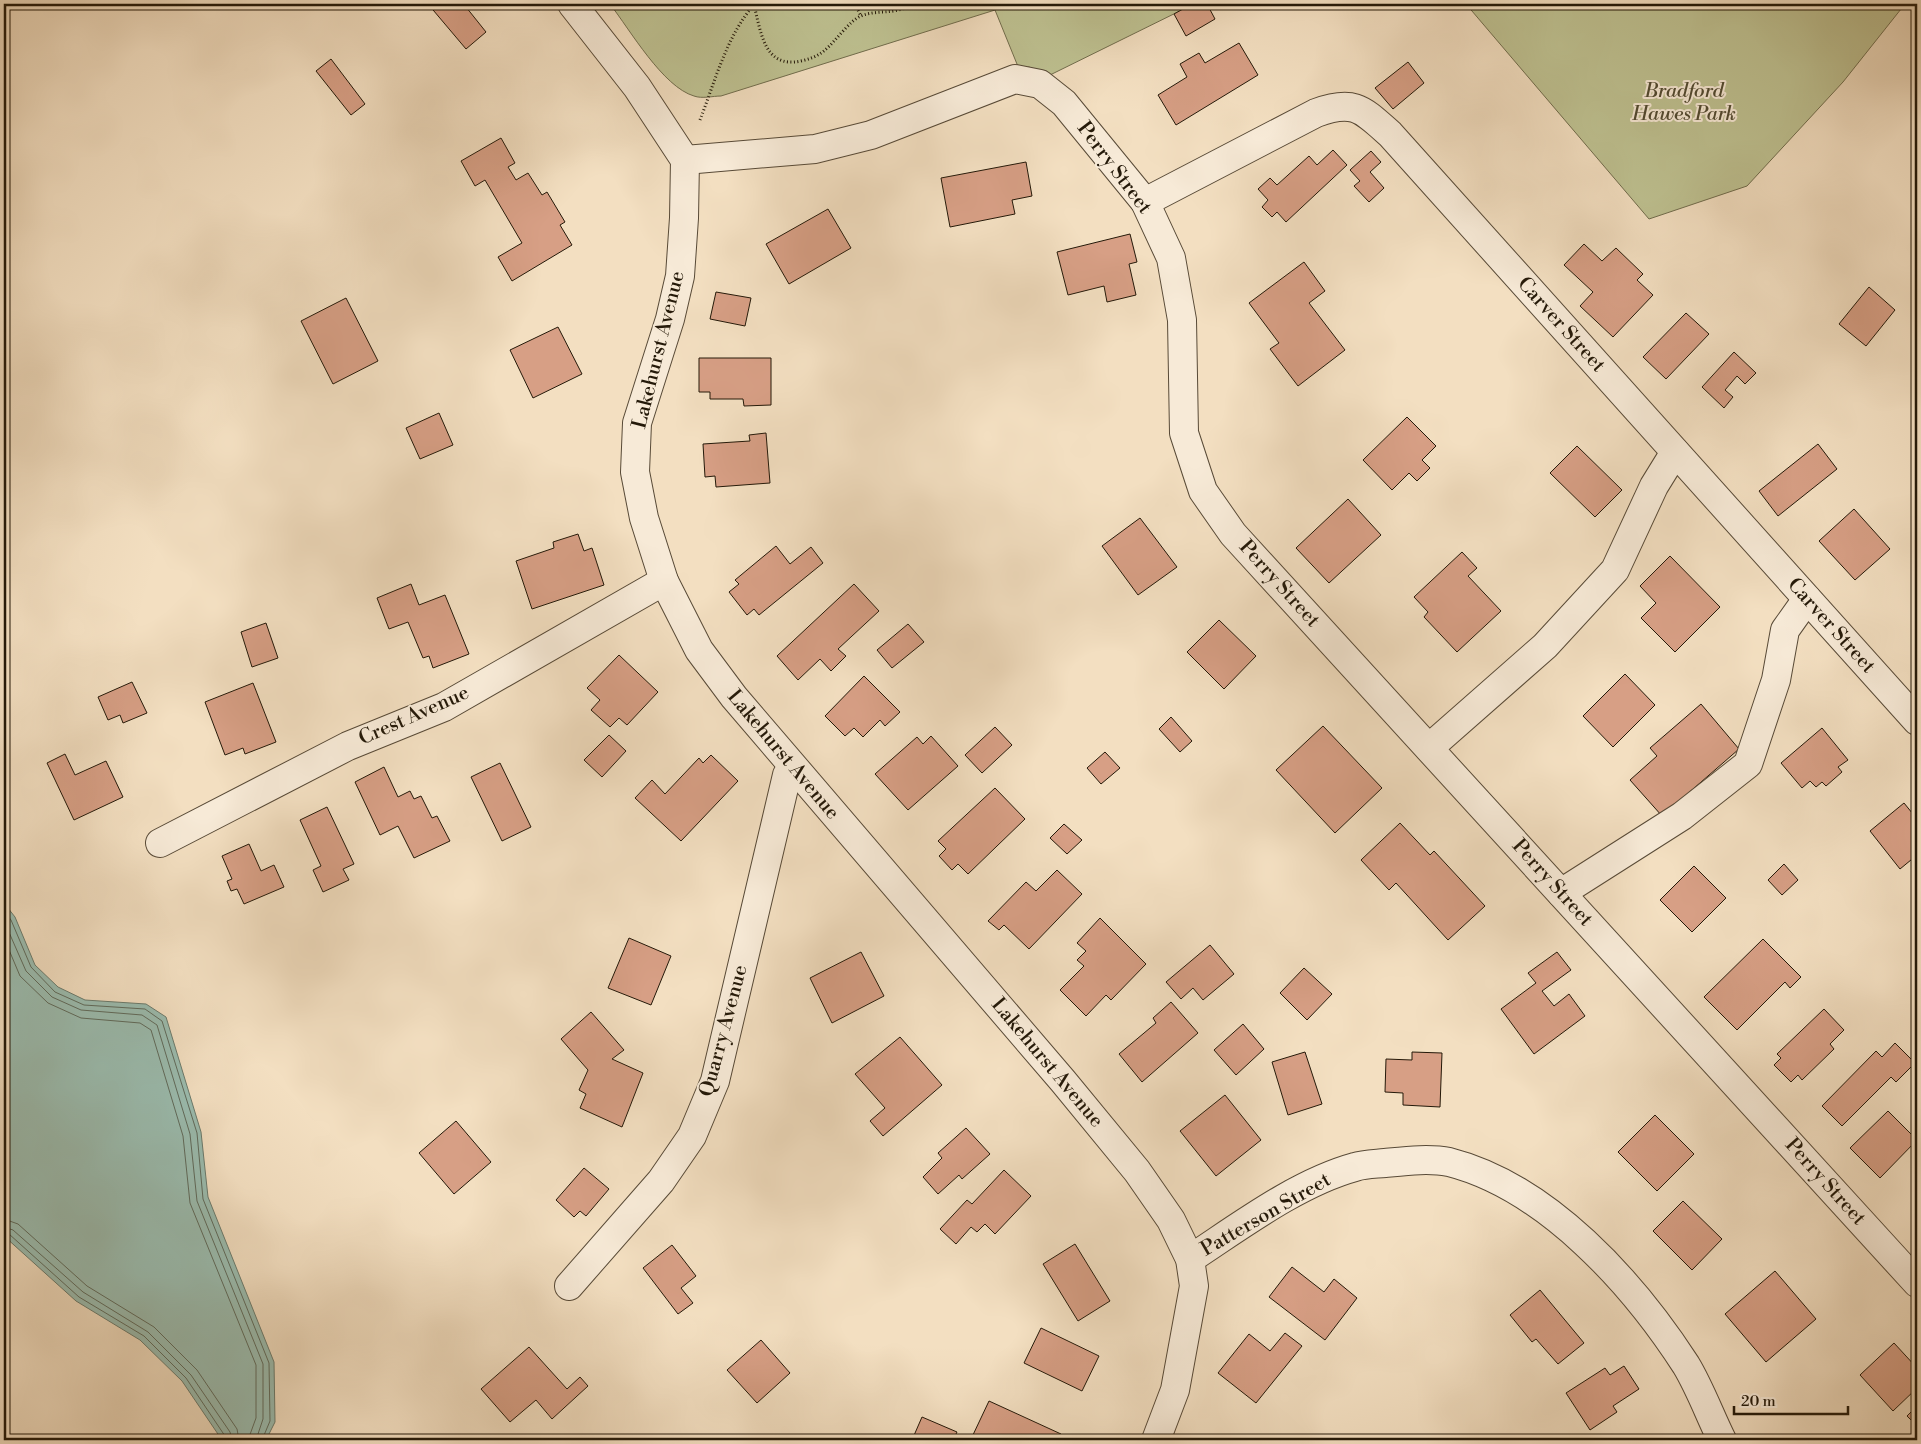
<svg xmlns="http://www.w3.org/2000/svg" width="1921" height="1444" viewBox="0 0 1921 1444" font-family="'Libre Bodoni',serif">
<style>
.green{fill:#bec191;stroke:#716d4d}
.water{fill:#9bbdb0;stroke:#6b7b6d}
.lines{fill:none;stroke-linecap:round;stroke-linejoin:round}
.shore{stroke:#606b5c;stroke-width:1}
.building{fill:#d79f85;stroke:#241909}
.minor-casing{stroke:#584a37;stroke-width:30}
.path{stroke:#241909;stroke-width:3;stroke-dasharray:1 2.5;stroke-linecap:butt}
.minor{stroke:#f7ead7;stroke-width:28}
.labels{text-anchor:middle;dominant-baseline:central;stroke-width:4;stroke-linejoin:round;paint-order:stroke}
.park-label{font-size:20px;font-style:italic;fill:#524b32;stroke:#f7ead7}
.street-label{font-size:20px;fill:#241909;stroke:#f7ead7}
</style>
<rect width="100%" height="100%" fill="#f3dfc1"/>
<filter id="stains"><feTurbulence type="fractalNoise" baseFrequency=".004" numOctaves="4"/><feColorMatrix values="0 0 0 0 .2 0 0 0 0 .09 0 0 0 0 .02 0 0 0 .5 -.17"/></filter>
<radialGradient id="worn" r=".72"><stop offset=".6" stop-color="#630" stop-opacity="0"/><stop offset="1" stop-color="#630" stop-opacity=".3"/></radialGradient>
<g class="green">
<path d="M610,4H1194L1050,75L1029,67L1019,69L995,10L721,96C713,96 702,99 694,96C663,87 630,30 610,4Z"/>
<polygon points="1466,4 1905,4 1843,82 1747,186 1649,219"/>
</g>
<polygon class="water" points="4,903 15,917 35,965 58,987 85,1000 146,1004 166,1017 201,1132 208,1197 274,1362 275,1422 266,1440 222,1440 182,1381 140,1340 76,1301 4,1236"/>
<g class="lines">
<g class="shore">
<polyline points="4,911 11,920 31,967 55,992 84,1005 145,1009 162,1021 197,1133 203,1199 269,1363 270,1421 262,1440"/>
<polyline points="4,921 26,971 52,997 81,1010 142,1015 157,1025 190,1134 197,1201 263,1364 263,1419 256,1440"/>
<polyline points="4,938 20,976 48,1003 81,1018 140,1023 151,1030 183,1136 190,1203 256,1365 256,1418 248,1440"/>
<polyline points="4,1219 18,1224 87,1286 154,1327 197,1370 237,1429 239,1440"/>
<polyline points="4,1227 13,1230 83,1292 148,1332 191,1375 230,1432 232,1440"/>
<polyline points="4,1233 9,1234 79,1297 144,1336 186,1378 225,1436 226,1440"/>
</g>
</g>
<g class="building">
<polygon points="428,4 470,4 466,7 486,32 466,49"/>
<polygon points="1192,4 1207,4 1215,19 1186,36 1174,14"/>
<polygon points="1239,43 1258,75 1176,125 1158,95 1187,77 1180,64 1199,53 1205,63"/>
<polygon points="331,59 365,104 351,115 316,71"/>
<polygon points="1408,62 1424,83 1393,109 1375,88"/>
<polygon points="501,138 515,163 508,167 516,180 528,173 542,195 547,192 565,222 560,225 572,245 512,281 498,257 522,243 485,180 475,186 461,161"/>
<polygon points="1333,150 1347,165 1286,222 1277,212 1272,217 1262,207 1268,200 1258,189 1270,178 1277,185 1309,156 1317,165"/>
<polygon points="1371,151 1381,162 1370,172 1384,188 1369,202 1354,186 1360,181 1350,170"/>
<polygon points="1026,162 1032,196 1012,200 1015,214 950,227 941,178"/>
<polygon points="828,209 851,248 789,284 766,244"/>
<polygon points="1130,234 1137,262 1129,264 1136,295 1107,302 1104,286 1068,295 1057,252"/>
<polygon points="1584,244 1602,261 1616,248 1643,274 1637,280 1653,295 1613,337 1580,306 1593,292 1564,265"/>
<polygon points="1304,262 1325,291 1309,303 1345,350 1298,386 1270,349 1279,343 1249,303"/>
<polygon points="1869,287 1895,310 1866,346 1839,324"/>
<polygon points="716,292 751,298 745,326 710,319"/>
<polygon points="346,298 378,361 333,384 301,321"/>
<polygon points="1686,313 1709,334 1666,379 1643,357"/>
<polygon points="558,327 582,374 533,398 510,350"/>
<polygon points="1734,352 1756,373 1745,384 1737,376 1725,390 1733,397 1724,408 1702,387"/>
<polygon points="699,358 771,358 771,405 744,406 743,399 710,399 710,392 699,392"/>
<polygon points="439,413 453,445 420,459 406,428"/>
<polygon points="1407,417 1436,446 1422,460 1430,468 1417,481 1409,473 1392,490 1363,460"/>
<polygon points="766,433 770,483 716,487 715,476 705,477 703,444 750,441 749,435"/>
<polygon points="1818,444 1837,469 1778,516 1759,491"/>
<polygon points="1577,446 1622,490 1595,517 1550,473"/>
<polygon points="1348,499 1381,535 1329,583 1296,548"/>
<polygon points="1854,509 1890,549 1855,580 1819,541"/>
<polygon points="1140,518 1177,567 1138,595 1102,546"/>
<polygon points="578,534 584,551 592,548 604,585 532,609 516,561 554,548 553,542"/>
<polygon points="776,546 790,564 811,547 823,563 759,615 754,609 747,615 729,592 739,584 735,580"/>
<polygon points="1462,552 1477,568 1468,576 1501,611 1457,652 1424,617 1428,612 1414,597"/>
<polygon points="1670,556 1720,607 1675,652 1641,618 1656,603 1640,586"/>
<polygon points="411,584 419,605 445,595 469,654 433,668 429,656 423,658 408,622 389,629 377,598"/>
<polygon points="854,584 879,611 838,649 846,656 831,671 820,659 798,680 777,656"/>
<polygon points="1219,620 1256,656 1224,689 1187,652"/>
<polygon points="266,623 278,658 252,667 241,632"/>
<polygon points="908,624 924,642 892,668 877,650"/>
<polygon points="619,655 658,692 627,725 619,718 610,727 591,710 600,700 587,688"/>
<polygon points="1625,674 1655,705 1613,747 1583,716"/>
<polygon points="864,676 900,712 885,726 880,720 863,737 854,728 845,736 825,716"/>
<polygon points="132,682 147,713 123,723 120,715 108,720 98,697"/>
<polygon points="253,683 276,742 245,754 243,748 225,755 205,702"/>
<polygon points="1701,704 1739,749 1662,816 1630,780 1657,756 1650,748"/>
<polygon points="1171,717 1192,741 1180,752 1159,729"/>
<polygon points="1323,726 1382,788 1335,833 1276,770"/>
<polygon points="995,727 1012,745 982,773 965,755"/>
<polygon points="1822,728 1848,760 1838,767 1842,772 1826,786 1822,782 1816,787 1810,781 1802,788 1781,763"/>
<polygon points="609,735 626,751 602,777 584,760"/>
<polygon points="931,736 958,766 908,810 875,774 917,737 923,744"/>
<polygon points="1105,752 1120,768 1101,784 1087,768"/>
<polygon points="65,754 75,775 106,761 123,797 74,820 47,763"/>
<polygon points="711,755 738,781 681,841 635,798 652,780 665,794 699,758 703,763"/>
<polygon points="500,763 531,827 502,841 471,777"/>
<polygon points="384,767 398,797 410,791 414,799 421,796 432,818 437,816 450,841 414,858 398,826 380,835 355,782"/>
<polygon points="995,788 1025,819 968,874 958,864 952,870 939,856 946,849 938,841"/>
<polygon points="1904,803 1917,819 1917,855 1900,869 1870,831"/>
<polygon points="327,807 354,864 343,869 349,880 323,892 313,870 321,866 300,820"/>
<polygon points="1400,823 1430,855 1434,851 1485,906 1448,940 1396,883 1389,890 1361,860"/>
<polygon points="1064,824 1082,840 1067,854 1050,838"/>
<polygon points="249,844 261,871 274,865 284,887 244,904 237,889 231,891 227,881 232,879 222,856"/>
<polygon points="1784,864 1798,880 1782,895 1768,880"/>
<polygon points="1694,866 1726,898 1692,932 1660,900"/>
<polygon points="1057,870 1082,894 1029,949 1004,925 999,930 988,921 1026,882 1036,891"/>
<polygon points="1100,918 1146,964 1111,1000 1106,995 1086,1016 1060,990 1084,966 1077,960 1086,951 1077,943"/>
<polygon points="629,938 671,956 651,1005 608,988"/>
<polygon points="1763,939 1801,977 1790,988 1785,982 1737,1030 1704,997"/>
<polygon points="1210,945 1234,974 1203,1000 1193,988 1181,999 1166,982"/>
<polygon points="861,952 884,996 832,1023 810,978"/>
<polygon points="1557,952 1571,970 1542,991 1554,1006 1569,994 1585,1016 1534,1054 1501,1009 1536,983 1528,973"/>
<polygon points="1304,968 1332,994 1307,1020 1280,993"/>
<polygon points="1171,1002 1198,1033 1142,1082 1119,1054 1156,1023 1153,1018"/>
<polygon points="1824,1009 1844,1030 1830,1044 1834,1049 1802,1080 1798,1075 1791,1082 1774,1065 1781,1058 1777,1054"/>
<polygon points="591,1012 624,1050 612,1059 643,1073 622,1127 580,1108 586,1094 579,1090 588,1070 561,1039"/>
<polygon points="1243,1024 1264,1049 1236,1075 1214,1050"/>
<polygon points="900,1037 942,1085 883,1136 870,1121 885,1108 855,1074"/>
<polygon points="1895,1043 1915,1063 1896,1082 1891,1077 1842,1126 1822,1106 1876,1051 1882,1057"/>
<polygon points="1305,1052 1322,1104 1288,1115 1272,1062"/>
<polygon points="1412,1052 1442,1053 1440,1107 1403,1105 1403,1093 1385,1092 1386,1059 1412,1060"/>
<polygon points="1225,1095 1261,1140 1216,1176 1180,1131"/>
<polygon points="1888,1111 1917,1140 1880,1178 1850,1148"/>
<polygon points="1655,1115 1694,1154 1657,1191 1618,1152"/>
<polygon points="456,1121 491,1162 454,1194 419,1153"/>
<polygon points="966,1128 990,1154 962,1179 959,1175 938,1194 923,1177 942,1158 938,1153"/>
<polygon points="584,1168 609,1189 586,1216 580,1211 574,1217 556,1200"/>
<polygon points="1004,1170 1031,1196 995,1234 985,1224 977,1232 971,1227 956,1244 940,1229 967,1200 972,1204"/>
<polygon points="1683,1201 1722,1239 1692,1270 1653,1231"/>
<polygon points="1075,1244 1110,1301 1078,1321 1043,1264"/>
<polygon points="672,1245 696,1276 681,1288 693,1303 678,1314 643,1268"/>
<polygon points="1292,1267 1324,1292 1334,1279 1357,1298 1325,1340 1269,1297"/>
<polygon points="1775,1271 1816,1319 1766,1362 1725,1314"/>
<polygon points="1540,1290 1584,1343 1558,1364 1536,1339 1532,1342 1510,1315"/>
<polygon points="1041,1328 1099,1356 1082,1391 1024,1363"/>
<polygon points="1285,1333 1302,1346 1256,1403 1218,1373 1249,1334 1270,1351"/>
<polygon points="761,1340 790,1373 757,1403 727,1370"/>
<polygon points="1894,1343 1917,1368 1917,1388 1893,1411 1860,1375"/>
<polygon points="529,1347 567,1389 580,1377 588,1386 552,1419 536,1400 510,1422 481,1389"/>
<polygon points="1624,1366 1639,1389 1613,1406 1617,1412 1590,1430 1566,1393 1605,1368 1610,1375"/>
<polygon points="989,1401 1061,1434 1059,1440 978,1440 972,1437"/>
<polygon points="1917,1406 1917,1426 1907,1416"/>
<polygon points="922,1417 957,1432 953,1440 912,1440"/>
<polygon points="1228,1435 1235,1440 1225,1440"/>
</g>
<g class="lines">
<g class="minor-casing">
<g id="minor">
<polyline points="572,4 637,87 685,160 684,218 680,276 670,319 637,423 635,472 644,518 664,581 699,650 734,697 1063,1081 1137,1171 1171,1220 1190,1259 1194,1286 1175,1390 1156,1440"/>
<polyline points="685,160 815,149 871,135 1015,79 1040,84 1064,103 1145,202 1171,258 1182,320 1184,433 1203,491 1233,534 1917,1283"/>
<path d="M1145,202L1316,113C1354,99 1362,109 1390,134L1917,721"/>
<polyline points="1429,748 1545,646 1615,570 1654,486 1675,452"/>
<polyline points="160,843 348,746 444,707 664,581"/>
<polyline points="1561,893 1682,816 1748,764 1776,680 1785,630 1807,599"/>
<path d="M1190,1259C1239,1227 1297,1183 1355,1167C1364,1164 1375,1164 1385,1163C1405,1161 1429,1158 1449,1162C1547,1187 1633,1283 1686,1365C1700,1388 1710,1416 1722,1440"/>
<polyline points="569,1286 661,1181 692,1136 715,1081 787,775 792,767"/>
</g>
</g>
<g class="path">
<polyline points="855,4 861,16"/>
<path d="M754,5C761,32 764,69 801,61C810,59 818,56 825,50C835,42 850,20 861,16C878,9 892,16 913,4"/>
<path d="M700,120C714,84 728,32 755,4"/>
</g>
<use href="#minor" class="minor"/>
</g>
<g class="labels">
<g class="park-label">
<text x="1684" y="91">Bradford<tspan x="1684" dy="23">Hawes Park</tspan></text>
</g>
<g class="street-label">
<text transform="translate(1114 168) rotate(53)">Perry Street</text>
<text transform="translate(1561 325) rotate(48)">Carver Street</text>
<text transform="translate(659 350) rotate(-76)">Lakehurst Avenue</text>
<text transform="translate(1279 584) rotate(48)">Perry Street</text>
<text transform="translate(1831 626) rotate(48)">Carver Street</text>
<text transform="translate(414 716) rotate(-24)">Crest Avenue</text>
<text transform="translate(783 755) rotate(50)">Lakehurst Avenue</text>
<text transform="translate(1552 883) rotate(48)">Perry Street</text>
<text transform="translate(724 1031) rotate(-75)">Quarry Avenue</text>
<text transform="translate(1047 1063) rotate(50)">Lakehurst Avenue</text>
<text transform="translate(1825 1182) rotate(48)">Perry Street</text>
<text transform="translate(1266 1215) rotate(-30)">Patterson Street</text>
</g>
</g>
<rect width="1921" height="1444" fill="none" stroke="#f3dfc1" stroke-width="20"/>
<rect x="5" y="5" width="1911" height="1434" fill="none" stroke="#241909" stroke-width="2.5"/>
<rect x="10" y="10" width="1901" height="1424" fill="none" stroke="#241909"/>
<path d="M1734 1406v8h114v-8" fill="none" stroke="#241909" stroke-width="2.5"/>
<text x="1741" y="1406" font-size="15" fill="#241909" stroke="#f7ead7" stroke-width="4" paint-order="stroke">20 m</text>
<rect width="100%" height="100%" filter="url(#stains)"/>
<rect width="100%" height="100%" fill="url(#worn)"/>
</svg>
